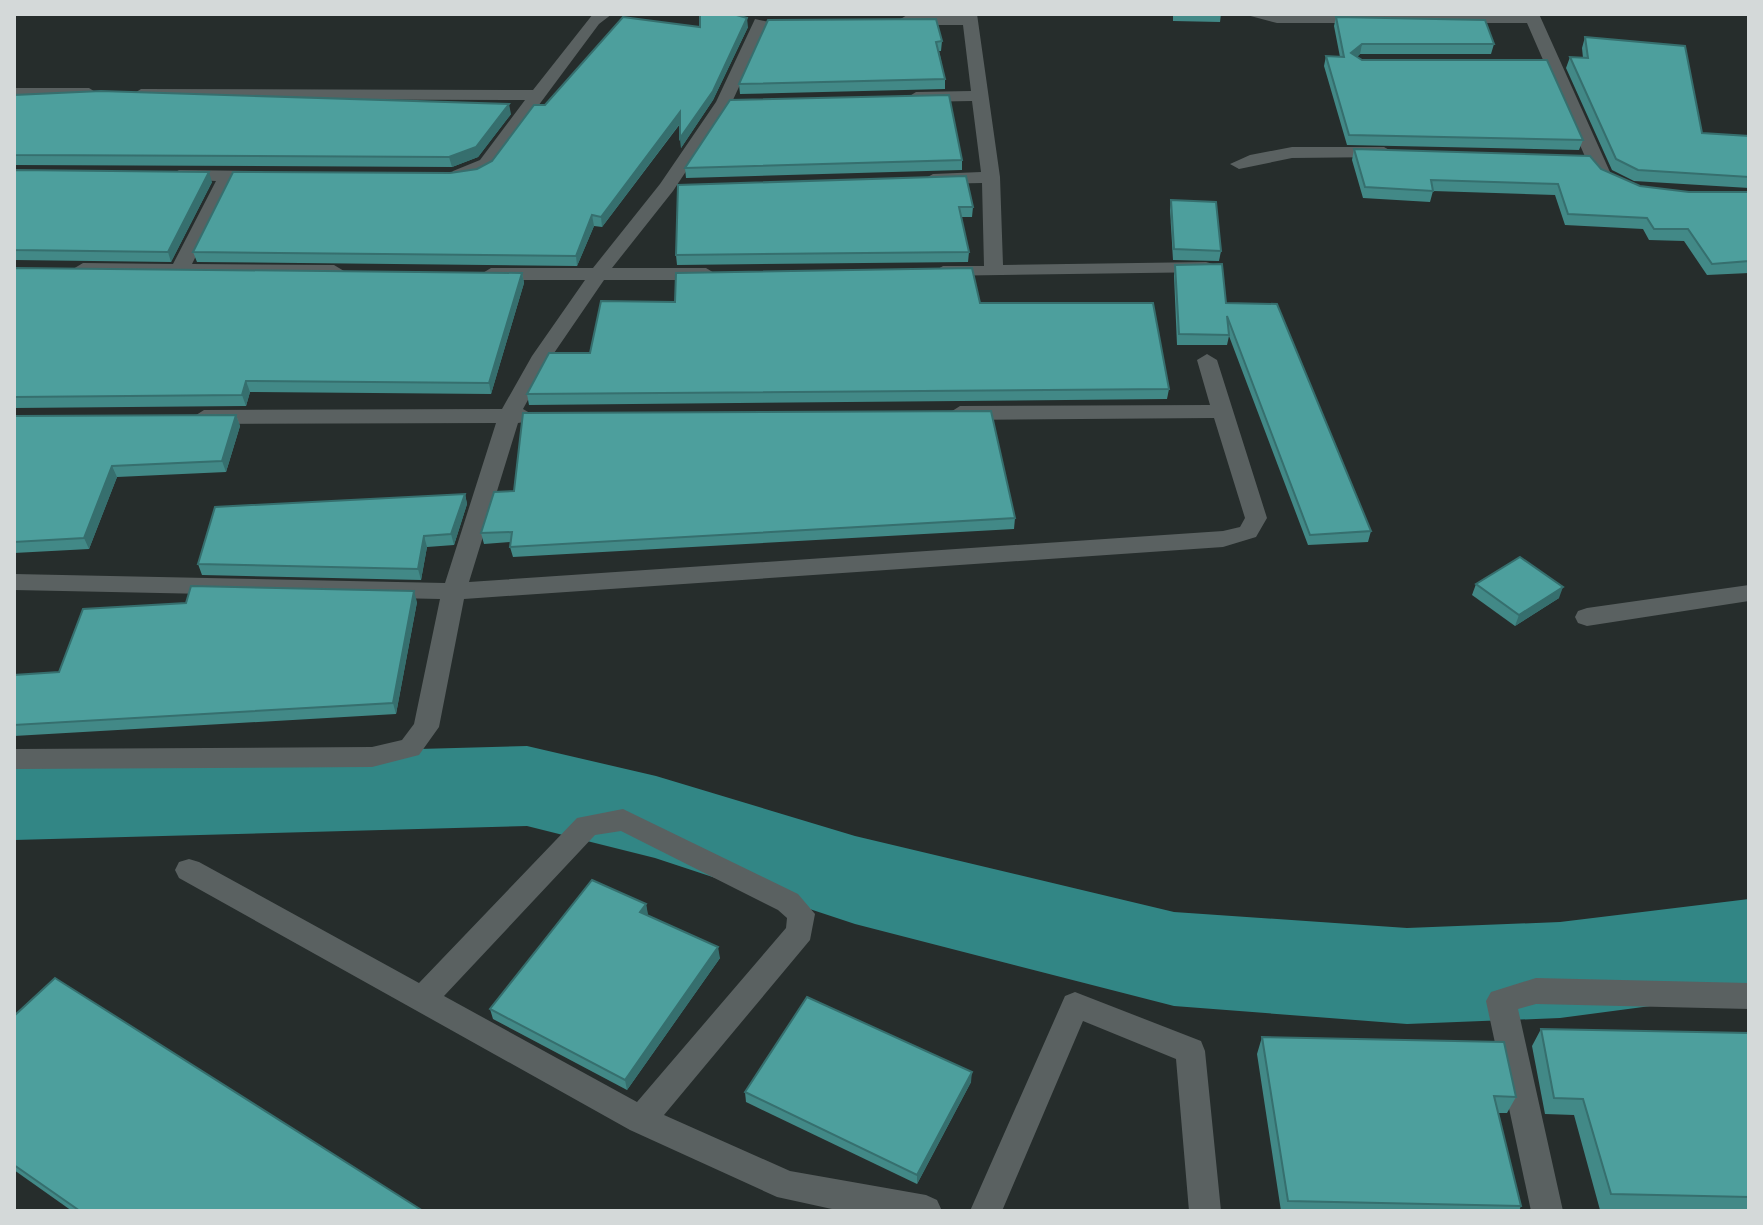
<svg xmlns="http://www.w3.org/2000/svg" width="1763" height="1225" viewBox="0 0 1763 1225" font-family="'Space Grotesk',sans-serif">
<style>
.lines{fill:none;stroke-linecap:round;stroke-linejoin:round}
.river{fill:#328685;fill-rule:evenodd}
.minor{fill:#5a6161;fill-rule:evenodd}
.wall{fill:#428987}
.shaded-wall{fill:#366f6e}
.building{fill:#4d9f9d;stroke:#366f6e;stroke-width:2}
</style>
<rect width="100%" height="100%" fill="#262d2c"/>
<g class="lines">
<polygon class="river" points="527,746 656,776 855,836 1174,912 1407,928 1560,922 1749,899 1749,993 1560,1018 1407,1024 1174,1006 855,924 655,858 527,826 14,840 14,760"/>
<g class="minor">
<polygon points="593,14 612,14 599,24 492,168 459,180 450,175 453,171 480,160 525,100 141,99 133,94 141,89 533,90"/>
<polygon points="977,14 1000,177 1003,265 1206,262 1213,264 1213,272 936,276 933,272 943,266 984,266 982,183 933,184 924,179 933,174 981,172 972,101 916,102 908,97 916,92 971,91 963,25 907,25 899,20 907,15"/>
<polygon points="1243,14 1539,14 1610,172 1629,186 1626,190 1614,190 1593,175 1527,23 1277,23"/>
<polygon points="755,19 769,22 732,102 673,191 612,268 706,268 716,274 706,280 604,280 552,356 523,409 535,416 531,421 518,423 469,582 1223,531 1240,527 1245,518 1214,418 960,420 949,413 960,406 1210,405 1197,360 1207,354 1217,360 1267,518 1256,537 1223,547 464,599 439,727 419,755 372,767 14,769 14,749 372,747 402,740 414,724 440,599 14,590 14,574 445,583 496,423 204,424 193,417 204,410 502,409 532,356 585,280 491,280 481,274 491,268 593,268 660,184 716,102"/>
<polygon points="14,88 89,88 97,93 89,98 14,98"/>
<polygon points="1292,147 1384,147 1393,152 1384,157 1292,158 1239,169 1230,164 1250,155"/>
<polygon points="179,170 262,171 271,176 262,181 233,181 192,264 334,265 344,271 334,277 76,273 73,269 83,263 173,264 216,181 173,179 170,175"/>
<polygon points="1749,585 1749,601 1587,626 1578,623 1575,617 1578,611 1587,608"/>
<path d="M623,809L798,894L815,914L810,940L664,1115L790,1171L926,1195L937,1200L942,1211H841L777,1197L630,1130L179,878L175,870L179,862L189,859L199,862L419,983L577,818ZM621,831L778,910L787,918L786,928L637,1102L444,996L595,835Z"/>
<polygon points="1536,978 1749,983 1749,1009 1536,1004 1518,1009 1563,1211 1531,1211 1486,1001 1491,992"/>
<polygon points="1075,992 1201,1041 1205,1051 1221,1211 1189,1211 1176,1059 1083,1021 1002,1211 970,1211 1065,996"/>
</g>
</g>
<g class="wall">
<polygon points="1173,14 1221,14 1220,22 1173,21"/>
<polygon points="1336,17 1494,44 1491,54 1360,54 1357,57 1362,60 1583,140 1579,150 1347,145 1324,66 1326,56 1340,57 1334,26"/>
<polygon points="768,20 942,41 941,51 939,51 945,79 945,89 740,94 739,84"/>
<polygon points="700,27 748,27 713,100 681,148 680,124 602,227 594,226 577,266 197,262 193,252 450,173 477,169 492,161 545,105"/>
<polygon points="1585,37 1702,133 1749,136 1749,188 1634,181 1612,170 1566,68 1570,57 1583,58 1582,48"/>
<polygon points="14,95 511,114 478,157 452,167 14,165"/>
<polygon points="1354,149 1601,169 1640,186 1689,192 1749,192 1749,273 1707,275 1684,241 1649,240 1643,229 1565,225 1555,195 1433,191 1430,202 1363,198 1352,160"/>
<polygon points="962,160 962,170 686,178 685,168"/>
<polygon points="14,170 212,182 171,262 14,260"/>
<polygon points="678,185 973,207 972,217 961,217 969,252 968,262 677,265 676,255"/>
<polygon points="1171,200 1221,251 1219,261 1173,260 1170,210"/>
<polygon points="1175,265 1226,303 1371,531 1368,542 1308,545 1229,336 1227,345 1177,345 1174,276"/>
<polygon points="14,268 522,273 524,283 491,394 250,392 246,406 14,408"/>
<polygon points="980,303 1169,389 1167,399 529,405 527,394 590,353"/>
<polygon points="236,415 240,426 226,472 117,477 89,549 14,553 14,416"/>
<polygon points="494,492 1015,518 1014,529 513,557 510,547 511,542 484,544 481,533"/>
<polygon points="465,494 467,504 454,545 427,547 421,580 202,575 198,564"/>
<polygon points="1476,584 1559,598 1515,626 1472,595"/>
<polygon points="417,602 396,714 14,736 14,675 59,672"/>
<polygon points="646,904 647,915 720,958 627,1090 493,1019 490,1009"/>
<polygon points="14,1016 423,1211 72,1211 14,1170"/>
<polygon points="1541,1029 1749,1033 1749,1211 1600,1210 1574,1115 1545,1114 1532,1046"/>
<polygon points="1262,1037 1516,1097 1507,1113 1498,1113 1521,1206 1519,1211 1281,1211 1257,1054"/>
<polygon points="971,1082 917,1184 746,1102 745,1092"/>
</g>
<g class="shaded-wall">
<polygon points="747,18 748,27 713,100 681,148 680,138"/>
<polygon points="1362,44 1360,54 1349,63 1351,53"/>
<polygon points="509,104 511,114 478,157 452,167 449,157"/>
<polygon points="680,112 681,122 602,227 601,217"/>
<polygon points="209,172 212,182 171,262 168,252"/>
<polygon points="592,215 594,226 577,266 576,256"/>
<polygon points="522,273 524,283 491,394 489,383"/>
<polygon points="246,381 250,392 246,406 242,395"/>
<polygon points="236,415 240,426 226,472 222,461"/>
<polygon points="112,466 117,477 89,549 84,538"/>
<polygon points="465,494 467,504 454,545 451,534"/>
<polygon points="424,536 427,547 421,580 418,569"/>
<polygon points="1563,587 1559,598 1515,626 1519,615"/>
<polygon points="414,591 417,602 396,714 393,703"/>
<polygon points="646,904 648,914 642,922 640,912"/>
<polygon points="718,947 720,958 627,1090 625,1080"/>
<polygon points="972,1072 971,1082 917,1184 917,1175"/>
</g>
<g class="building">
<polygon points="700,14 733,14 747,18 713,91 680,138 680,112 601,217 592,215 576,256 193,252 233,172 450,173 477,169 492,161 534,105 545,105 623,17 700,27"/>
<polygon points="1336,17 1485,20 1494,44 1362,44 1351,53 1362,60 1547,60 1583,140 1349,135 1326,56 1344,57"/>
<polygon points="936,19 942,41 936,42 945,79 739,84 768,20"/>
<polygon points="1585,37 1685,46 1702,133 1749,136 1749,177 1638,170 1616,159 1570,57 1588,58"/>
<polygon points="101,91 509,104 476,147 449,157 14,155 14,95"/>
<polygon points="949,95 962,160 685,168 730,100"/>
<polygon points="1354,149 1590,156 1601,169 1640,186 1689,192 1749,192 1749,261 1712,264 1688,229 1654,229 1647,218 1568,214 1558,184 1431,180 1433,191 1365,187"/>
<polygon points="14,170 209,172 168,252 14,250"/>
<polygon points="966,176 973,207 959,207 969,252 676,255 678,185"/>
<polygon points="1171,200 1216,202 1221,251 1174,249"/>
<polygon points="1222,264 1226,303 1277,304 1371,531 1310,535 1227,316 1229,335 1179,334 1175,265"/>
<polygon points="14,268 522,273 489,383 246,381 242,395 14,397"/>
<polygon points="972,268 980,303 1153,303 1169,389 527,394 549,353 590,353 601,301 675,302 676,273"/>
<polygon points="991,411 1015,518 510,547 512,532 481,533 494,492 514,491 523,413"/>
<polygon points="236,415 222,461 112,466 84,538 14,542 14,416"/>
<polygon points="465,494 451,534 424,536 418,569 198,564 215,507"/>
<polygon points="1520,557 1563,587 1519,615 1476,584"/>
<polygon points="191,586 414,591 393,703 14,725 14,675 59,672 83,609 186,603"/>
<polygon points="592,880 646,904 640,912 718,947 625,1080 490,1009"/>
<polygon points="55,978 423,1211 80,1211 14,1165 14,1016"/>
<polygon points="807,997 972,1072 917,1175 745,1092"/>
<polygon points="1541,1029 1749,1033 1749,1197 1611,1194 1583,1099 1554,1098"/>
<polygon points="1262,1037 1504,1042 1516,1097 1494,1096 1521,1206 1288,1201"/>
</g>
<rect width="1763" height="1225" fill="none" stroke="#d4d9d9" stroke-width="32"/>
</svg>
